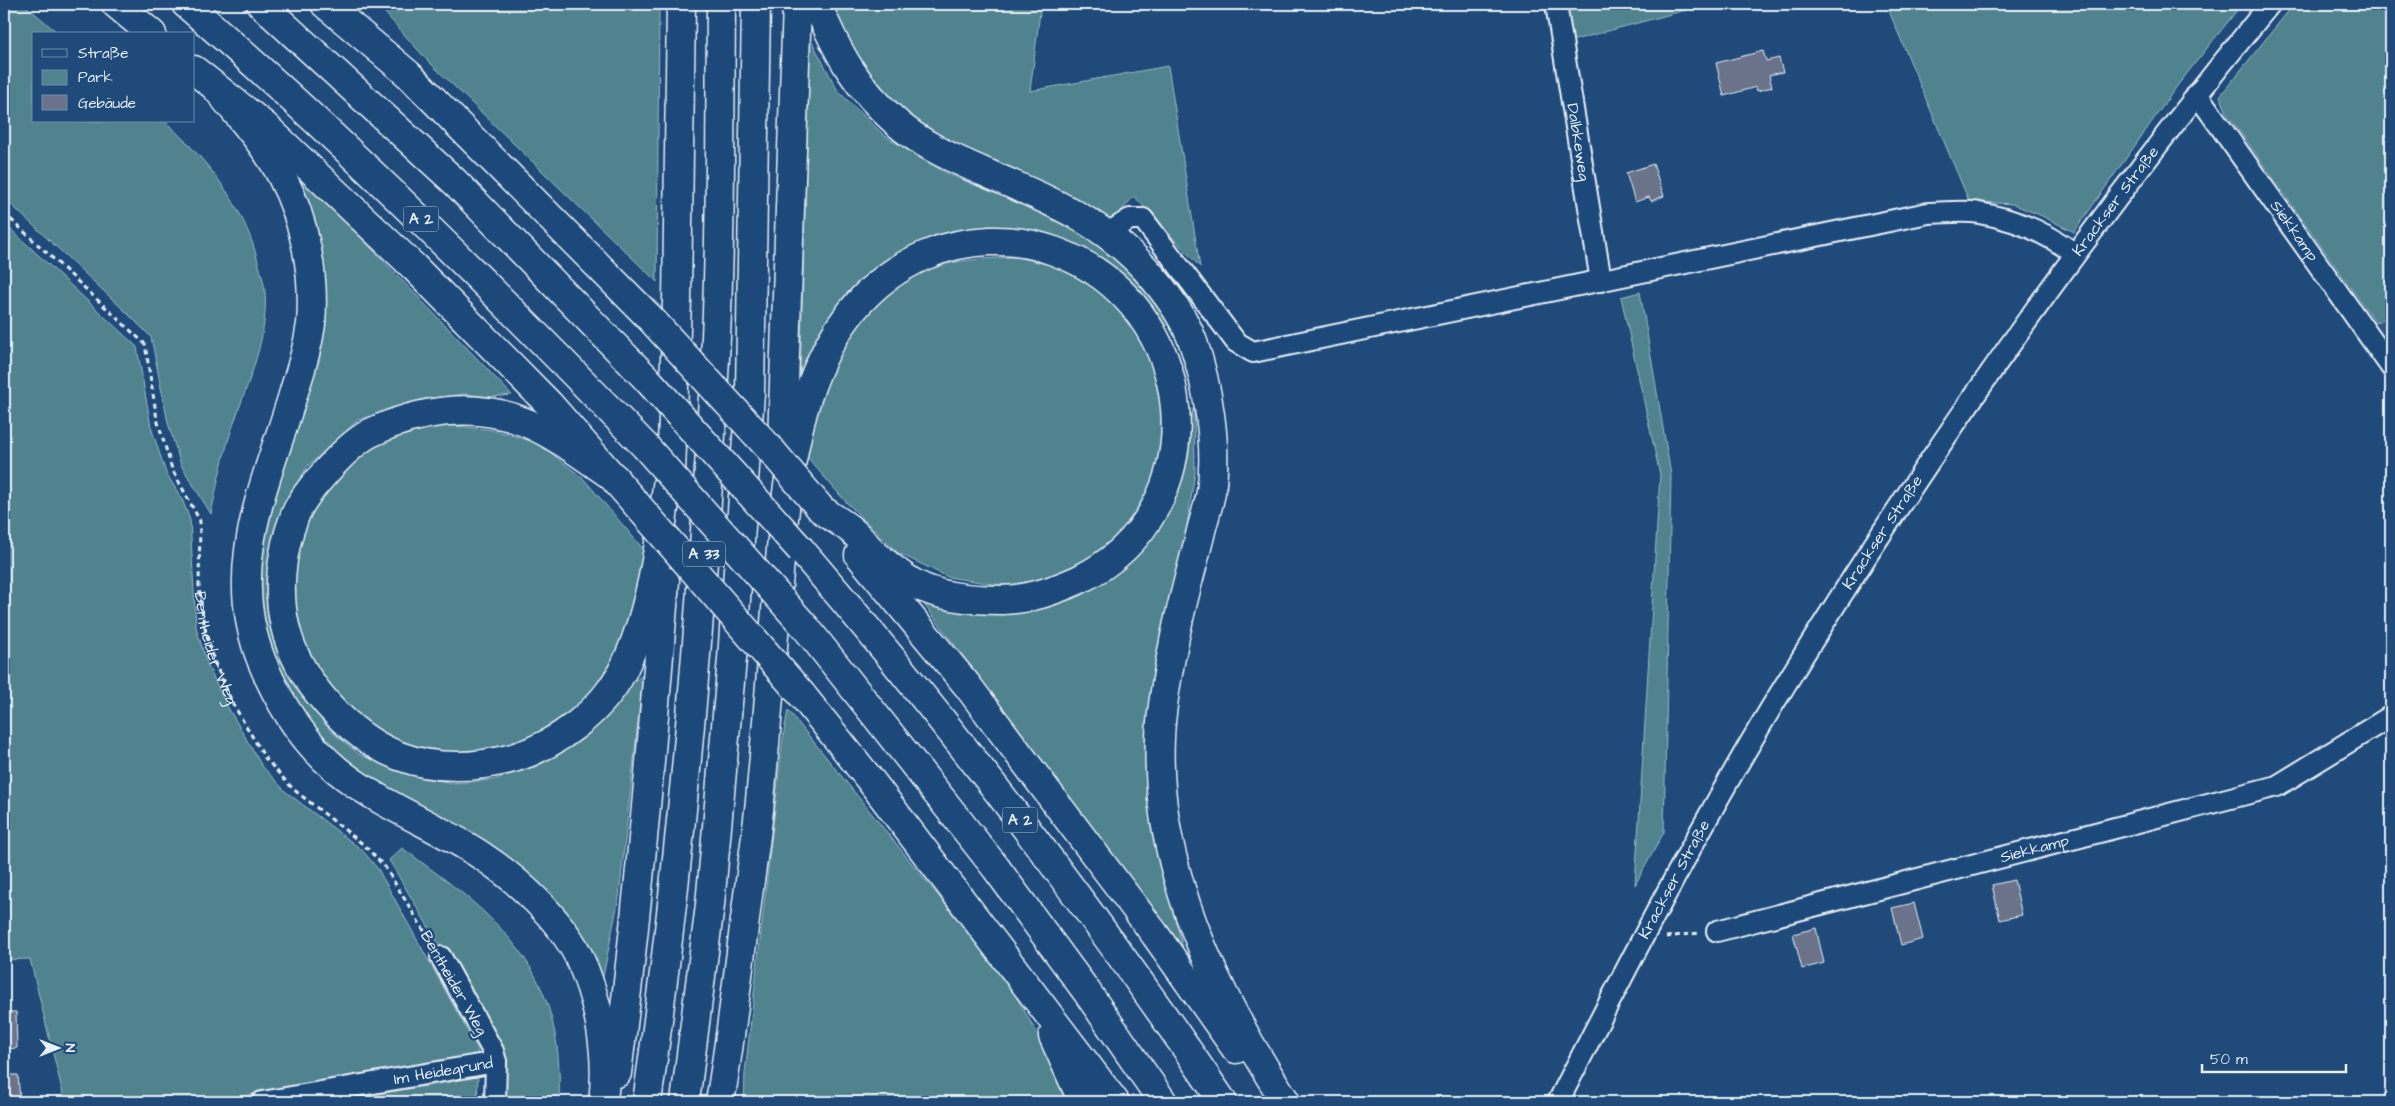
<svg xmlns="http://www.w3.org/2000/svg" width="2395" height="1106" viewBox="0 0 2395 1106" font-family="'Architects Daughter',sans-serif">
<style>
.built{fill:#36567f}
.green{fill:#51838f;stroke:#9cbac4}
.building{fill:#6a738a;stroke:#e8f1f8}
.lines{fill:none;stroke-linecap:round;stroke-linejoin:round}
.minor-casing{stroke:#e8f1f8;stroke-width:24}
.highway-casing{stroke:#e8f1f8;stroke-width:31}
.path{stroke:#e8f1f8;stroke-width:3;stroke-dasharray:5 4;stroke-linecap:butt}
.minor{stroke:#1f4a7a;stroke-width:20}
.highway{stroke:#1f4a7a;stroke-width:28}
.highway-bridge-casing{stroke:#e8f1f8;stroke-width:31;stroke-linecap:butt}
.highway-bridge{stroke:#1f4a7a;stroke-width:28}
.labels{text-anchor:middle;dominant-baseline:central;stroke-width:4.5;stroke-linejoin:round;paint-order:stroke}
.shield{fill:#1f4a7a;stroke:#acbfd2;stroke-width:1}
.shield-label{font-size:15px;font-weight:bold;fill:#e8f1f8}
.street-label{font-size:16px;fill:#e8f1f8;stroke:#1f4a7a}
</style>
<rect width="100%" height="100%" fill="#1f4a7a"/>
<filter id="ink" filterUnits="userSpaceOnUse"><feTurbulence type="fractalNoise" baseFrequency=".02" numOctaves="2"/><feDisplacementMap in="SourceGraphic" scale="10" xChannelSelector="R" yChannelSelector="G"/><feConvolveMatrix kernelMatrix="1 2 1 2 8 2 1 2 1" color-interpolation-filters="sRGB"/></filter>
<g filter="url(#ink)">
<polygon class="built" points="2391,315 2391,345 2376,323"/>
<g class="green">
<path d="M4,4H24L59,34H34V121H165C209,163 244,204 259,265C261,273 264,282 265,291C269,344 243,391 228,441C221,465 216,490 211,514L181,465L168,423L151,337L125,311L4,198Z"/>
<polygon points="377,4 659,4 657,282 426,59"/>
<polygon points="828,4 1041,4 1030,91 1168,66 1200,267 1134,196 1112,222 1035,179 935,137 885,96 854,57"/>
<polygon points="1564,4 1708,4 1571,41"/>
<polygon points="1886,4 2242,4 2177,86 2074,232 2040,215 2012,204 1969,201"/>
<polygon points="2294,4 2391,4 2391,315 2376,323 2228,115 2220,96"/>
<polygon points="810,38 838,91 885,136 946,173 1062,221 1124,259 1172,325 1162,326 1134,287 1084,250 1038,235 863,285 830,318 800,382"/>
<polygon points="305,179 512,395 492,397 464,394 424,399 358,420 307,467 279,521 271,615 280,656 297,691 332,732 360,755 415,775 452,783 493,780 538,766 574,741 628,685 643,675 619,897 602,982 587,950 386,788 330,747 304,719 282,682 262,614 259,549 302,402 300,187"/>
<polygon points="4,223 137,347 151,427 166,473 182,499 190,520 196,627 207,664 226,704 262,766 285,791 362,850 378,869 478,1050 477,1057 206,1102 65,1102 30,959 4,960"/>
<path d="M1015,257L1054,265L1096,289L1133,324L1153,363L1161,399V446L1151,490L1131,527L1099,560L1022,585L993,584L948,577L898,553L846,502L806,456C812,432 816,405 825,382C839,343 884,289 922,272C951,259 984,259 1015,257Z"/>
<polygon points="1640,292 1671,475 1664,832 1635,885 1660,475 1621,297"/>
<polygon points="1194,406 1195,472 1182,559 1157,650 1148,731 1147,784 1156,852 1183,947 920,599 963,611 996,615 1032,611 1063,601 1105,581 1134,555 1168,501"/>
<path d="M446,425L494,430L538,443L583,478L644,550C640,609 606,694 554,726C513,751 463,758 417,747C409,745 400,745 393,741C362,726 327,696 311,665C307,656 305,646 303,637C293,600 292,575 302,538C317,485 353,453 403,434C416,429 432,428 446,425Z"/>
<polygon points="788,710 978,945 1015,995 1043,1043 1066,1102 744,1102 745,1073 783,737"/>
<path d="M402,848C502,920 565,969 559,1102H504L505,1057L389,860Z"/>
<polygon points="478,1077 477,1102 330,1102"/>
</g>
<g class="building">
<polygon points="1763,51 1766,61 1779,58 1783,72 1769,75 1772,87 1757,91 1756,87 1724,96 1716,63"/>
<polygon points="1653,164 1664,196 1651,201 1649,197 1635,202 1626,173"/>
<polygon points="2014,880 2022,915 2000,920 1992,885"/>
<polygon points="1914,903 1923,939 1901,945 1892,908"/>
<polygon points="1816,928 1824,963 1802,969 1793,934"/>
<polygon points="4,1012 16,1012 17,1048 4,1049"/>
<polygon points="4,1075 18,1075 20,1102 4,1102"/>
</g>
<g class="lines">
<g class="minor-casing">
<g id="minor">
<path id="s2" d="M1556,4L1601,281"/>
<path id="s3" d="M2197,94L2391,367"/>
<path d="M1108,233L1130,219H1143L1236,342L1253,352L1928,213C1944,213 1963,210 1979,213C2015,219 2046,232 2075,254"/>
<path id="s4" d="M1717,931L2277,786L2391,716"/>
<polyline points="441,957 493,1051 496,1062 495,1102"/>
<path id="s5" d="M262,1102L496,1062"/>
<path id="s6" d="M1558,1102C1626,969 1694,836 1771,708C1921,462 2088,226 2270,4"/>
</g>
</g>
<g class="highway-casing">
<g id="highway">
<polyline points="116,4 152,34"/>
<path d="M186,4C347,143 497,294 645,446"/>
<polyline points="261,4 455,182 646,378"/>
<polyline points="325,4 408,74 649,317"/>
<path d="M817,4C838,54 856,87 897,123C922,145 954,159 984,172C1050,201 1108,222 1155,280C1170,298 1185,320 1193,342C1208,385 1218,447 1211,492C1209,505 1204,518 1201,531C1192,569 1180,608 1173,647C1167,677 1161,708 1160,738C1154,868 1217,997 1286,1102"/>
<polyline points="194,70 265,126 414,267 549,404 638,506"/>
<path d="M218,90C240,118 266,145 282,177C305,221 315,274 311,324C308,345 302,367 295,388C268,481 223,565 262,662C279,703 303,742 337,770C381,806 436,825 482,856C517,879 559,918 578,955C599,1000 609,1053 603,1102"/>
<polyline points="782,441 797,4"/>
<polyline points="671,474 677,300 681,4"/>
<path d="M615,478C587,459 558,436 527,423C476,401 418,410 370,433C352,443 336,460 323,475C312,487 299,503 294,518C281,551 277,592 285,626C297,680 348,736 399,756C436,770 476,768 513,758C557,745 602,711 623,670C655,604 661,528 671,457"/>
<path d="M801,550C952,726 1093,910 1223,1102"/>
<polyline points="859,555 967,685 1154,933 1236,1049"/>
<polyline points="807,629 996,868 1087,992 1163,1102"/>
<polyline points="802,695 871,781 1115,1102"/>
<polyline points="1053,1036 1078,1091 1080,1102"/>
<path d="M617,1073C638,910 652,746 665,581"/>
<path d="M647,1102C682,855 703,607 715,358C721,240 720,122 721,4"/>
<polyline points="685,1102 710,905 732,659 750,393 756,4"/>
<path d="M720,1102C731,1036 739,969 747,903C752,865 758,827 761,789C767,725 772,661 777,597C787,475 795,310 926,255C966,238 1013,236 1054,251C1202,303 1221,511 1078,580C1053,591 1030,599 1003,600C975,600 942,598 917,585C903,578 887,564 875,554C866,546 859,536 850,529C841,522 830,516 821,509"/>
</g>
</g>
<g class="path">
<path id="s1" d="M4,213L145,344L157,419L172,469L200,521L199,586L204,625L214,661L233,704L265,758L293,789L364,845L385,867L431,942"/>
<polyline points="1666,937 1699,933"/>
</g>
<use href="#minor" class="minor"/>
<use href="#highway" class="highway"/>
<g class="highway-bridge-casing">
<g id="highway-bridge">
<polyline points="649,317 771,450 821,509"/>
<polyline points="646,378 801,550"/>
<polyline points="645,446 807,629"/>
<polyline points="638,506 802,695"/>
</g>
</g>
<use href="#highway-bridge" class="highway-bridge"/>
</g>
</g>
<g class="labels">
<g class="shield">
<rect x="403.5" y="206.5" width="35" height="25" rx="4"/>
<rect x="683" y="541.5" width="42" height="25" rx="4"/>
<rect x="1002.5" y="807.5" width="35" height="25" rx="4"/>
</g>
<g class="shield-label">
<text x="421" y="219">A 2</text>
<text x="704" y="554">A 33</text>
<text x="1020" y="820">A 2</text>
</g>
<g class="street-label">
<text stroke="none"><textPath href="#s2" startOffset="140">Dalbkeweg</textPath></text>
<text stroke="none"><textPath href="#s6" startOffset="1061">Krackser Straße</textPath></text>
<text stroke="none"><textPath href="#s3" startOffset="168">Siekkamp</textPath></text>
<text stroke="none"><textPath href="#s6" startOffset="656">Krackser Straße</textPath></text>
<text stroke="none"><textPath href="#s1" startOffset="509">Bentheider Weg</textPath></text>
<text stroke="none"><textPath href="#s4" startOffset="328">Siekkamp</textPath></text>
<text stroke="none"><textPath href="#s6" startOffset="251">Krackser Straße</textPath></text>
<text transform="translate(454 983) rotate(60)">Bentheider Weg</text>
<text stroke="none"><textPath href="#s5" startOffset="184">Im Heidegrund</textPath></text>
</g>
</g>
<rect width="2395" height="1106" fill="none" stroke="#1f4a7a" stroke-width="20"/>
<rect x="10" y="10" width="2375" height="1086" fill="none" stroke="#e8f1f8" stroke-width="2" filter="url(#ink)"/>
<rect x="32" y="32" width="162" height="90" fill="#1f4a7a" stroke="#6f8dac"/>
<rect x="42" y="49" width="25" height="8" fill="#1f4a7a" stroke="#6f8dac"/>
<text x="78" y="58" font-size="15" fill="#e8f1f8">Straße</text>
<rect x="42" y="70" width="25" height="15" fill="#51838f" stroke="#6f8dac"/>
<text x="78" y="82" font-size="15" fill="#e8f1f8">Park</text>
<rect x="42" y="95" width="25" height="15" fill="#6a738a" stroke="#6f8dac"/>
<text x="78" y="108" font-size="15" fill="#e8f1f8">Gebäude</text>
<g transform="translate(58 1048) rotate(90)" stroke="#1f4a7a" stroke-width="4" paint-order="stroke">
<path d="M0-4L9 19L0 12L-9 19Z" fill="#e8f1f8"/>
<text y="-8" font-size="14" font-weight="bold" text-anchor="middle" fill="#e8f1f8">N</text>
</g>
<path d="M2202 1064v8h144v-8" fill="none" stroke="#e8f1f8" stroke-width="2.5"/>
<text x="2210" y="1064" font-size="15" fill="#e8f1f8" stroke="#1f4a7a" stroke-width="4" paint-order="stroke">50 m</text>
</svg>
